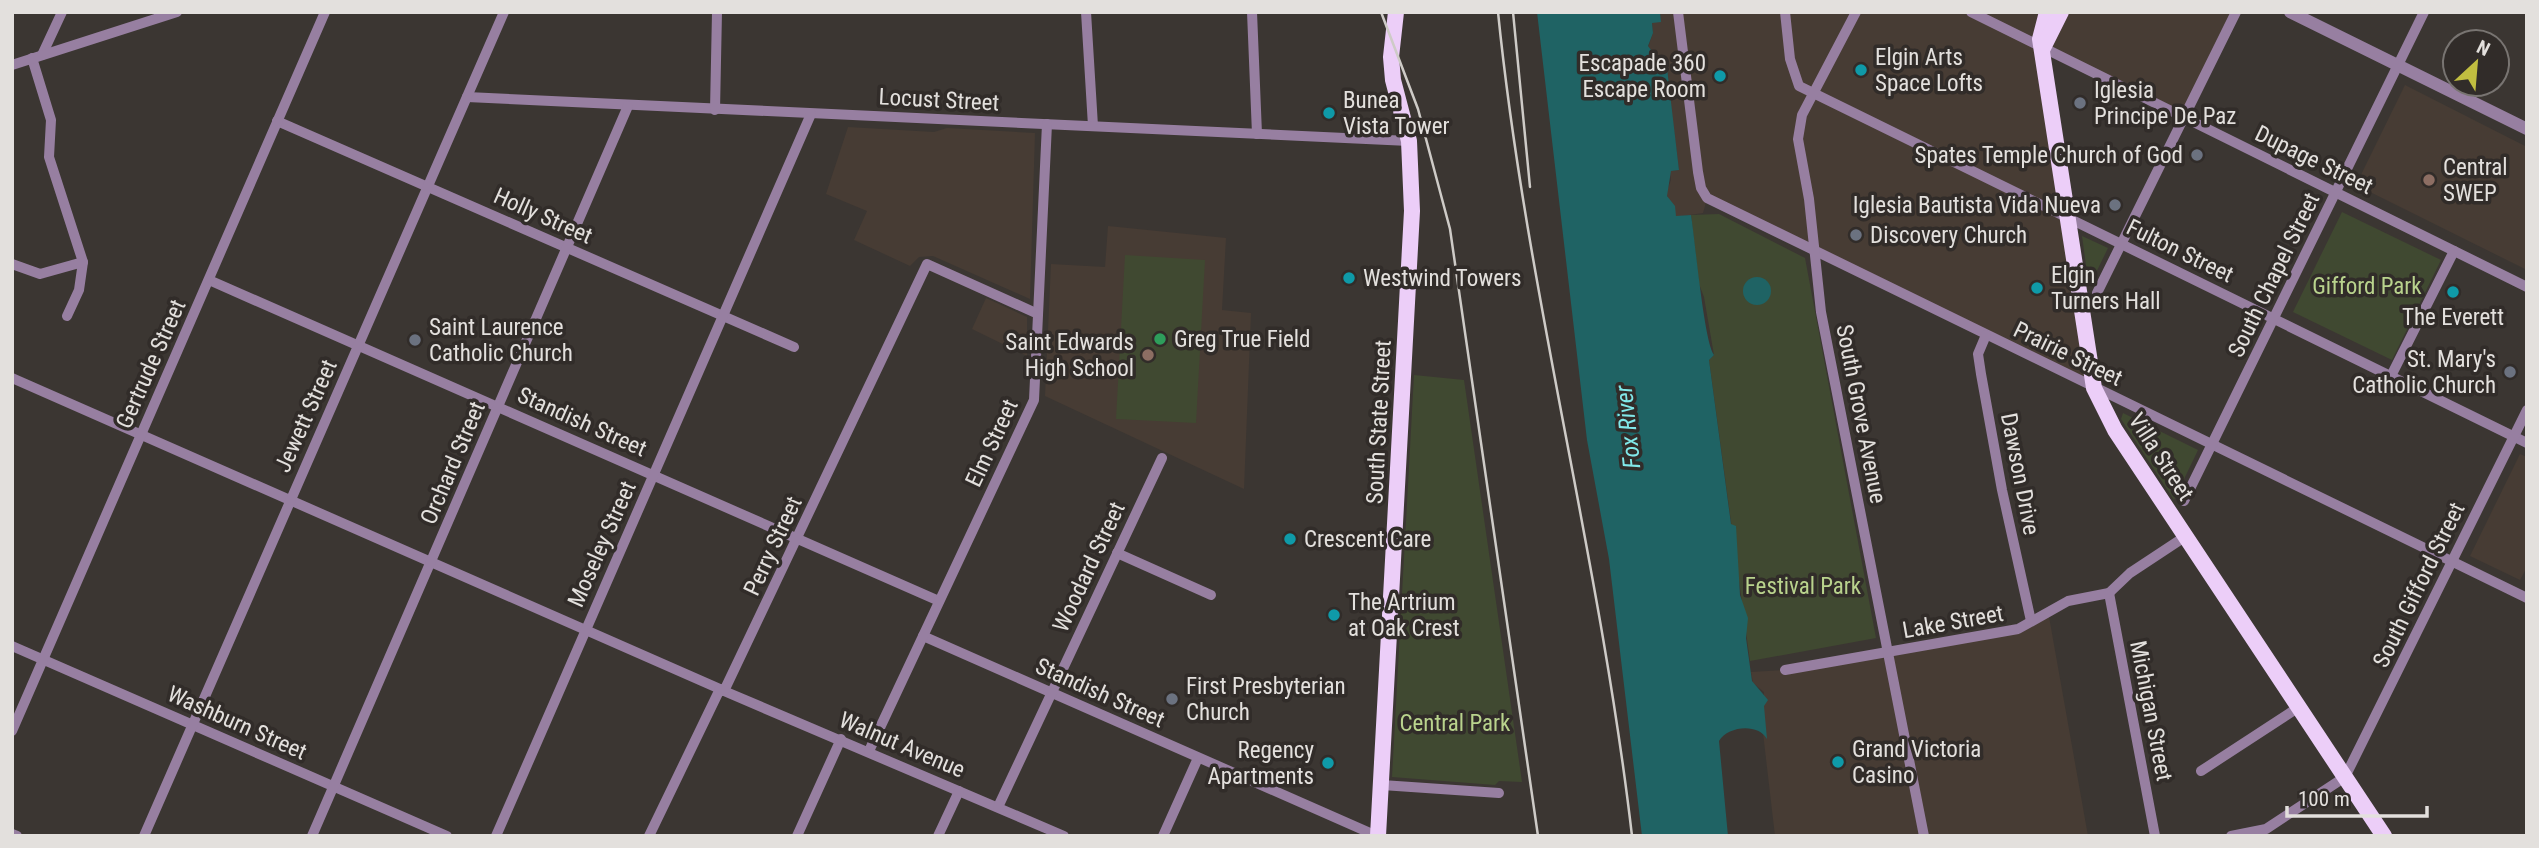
<svg xmlns="http://www.w3.org/2000/svg" width="2539" height="848" viewBox="0 0 2539 848" font-family="'Roboto Condensed',sans-serif">
<style>
.built{fill:#473c34}
.green{fill:#404931}
.water{fill:#1f6364}
.lines{fill:none;stroke-linecap:round;stroke-linejoin:round}
.minor{stroke:#977fa1;stroke-width:10}
.tertiary{stroke:#977fa1;stroke-width:12}
.primary{stroke:#eccef8;stroke-width:16}
.rail{stroke:#cecbc7;stroke-width:2.5}
.culture-dot{fill:#0f9aa8;stroke:#312c29;stroke-width:2.5}
.worship-dot{fill:#6b7280;stroke:#312c29;stroke-width:2.5}
.education-dot{fill:#8d6e63;stroke:#312c29;stroke-width:2.5}
.leisure-dot{fill:#2e9e5b;stroke:#312c29;stroke-width:2.5}
.labels{text-anchor:middle;dominant-baseline:central;stroke-width:7;stroke-linejoin:round;paint-order:stroke}
.poi-label{font-size:23px;fill:#e3e0dd;stroke:#312c29;text-anchor:start}
.street-label{font-size:23px;fill:#e3e0dd;stroke:#312c29}
.park-label{font-size:23px;fill:#b9d38d;stroke:#312c29}
.water-label{font-size:24px;font-style:italic;fill:#81e8e9;stroke:#312c29}
</style>
<rect width="100%" height="100%" fill="#3b3632"/>
<g class="built">
<polygon points="1660,12 2237,12 2184,118 2044,49 2094,388 1707,199 1703,213 1676,217 1666,193 1671,180 1670,171 1679,170 1666,68 1657,69 1648,47 1653,33 1652,22 1661,22"/>
<polygon points="2405,85 2527,147 2527,270 2356,185"/>
<polygon points="848,127 934,132 947,128 1035,133 1030,299 933,256 919,257 910,266 854,240 867,211 826,194"/>
<polygon points="1108,226 1226,238 1222,310 1251,313 1244,489 1045,396 1051,264 1105,267"/>
<polygon points="986,298 1027,317 1027,356 972,329"/>
<polygon points="2520,454 2527,457 2527,567 2520,580 2470,556"/>
<polygon points="2048,611 2088,836 1775,836 1763,733 1764,692 1753,683 1751,672 1785,670 2018,629"/>
</g>
<g class="green">
<polygon points="2342,212 2441,260 2392,360 2293,312"/>
<polygon points="1719,214 1805,258 1876,638 1750,661 1709,360 1714,355 1704,297 1699,284 1691,215"/>
<polygon points="2082,236 2108,248 2089,287"/>
<polygon points="1125,255 1205,260 1196,423 1116,419"/>
<polygon points="1414,375 1464,380 1522,782 1499,781 1495,785 1392,777"/>
<polygon points="2123,413 2198,450 2174,500 2121,419"/>
</g>
<g class="water">
<path d="M1537,12H1660L1661,22L1652,23L1653,33L1648,46L1657,58V69L1667,68L1679,170L1671,171L1667,196L1675,206L1676,216L1691,215C1695,239 1704,342 1714,355L1709,360L1731,524L1736,526L1740,595L1748,618L1746,638L1752,681L1768,700L1764,706L1767,739C1758,723 1728,726 1719,741L1728,836H1642L1609,559L1587,440Z"/>
<circle cx="1757" cy="291" r="14"/>
</g>
<g class="lines">
<g class="minor">
<polyline points="1086,12 1093,126"/>
<polyline points="1252,12 1257,134"/>
<polyline points="1678,12 1698,172 1701,188 1707,198 2527,598"/>
<polyline points="1785,12 1790,59 1799,86 2527,443"/>
<polyline points="1856,12 1802,115 1798,139 1809,199 1821,312 1924,836"/>
<polyline points="1971,12 2527,287"/>
<polyline points="42,55 62,12"/>
<polyline points="32,58 51,120 49,157 83,262 79,290 67,316"/>
<polyline points="12,65 177,12"/>
<polyline points="467,97 1409,141"/>
<polyline points="715,110 717,12"/>
<polyline points="277,121 794,347"/>
<polyline points="12,264 40,274 83,262"/>
<polyline points="209,280 939,601"/>
<polyline points="2097,293 2236,12"/>
<polyline points="1986,335 1978,354 1981,374 2002,490 2031,621"/>
<polyline points="2391,376 2454,251"/>
<polyline points="12,378 720,689"/>
<polyline points="2184,501 2424,12"/>
<polyline points="1117,553 1211,595"/>
<polyline points="2109,593 2155,836"/>
<polyline points="923,636 1377,836"/>
<polyline points="12,646 447,836"/>
<polyline points="1785,670 2018,629 2068,601 2109,593 2130,573 2186,536"/>
<polyline points="724,691 1064,836"/>
<polyline points="12,731 325,12"/>
<polyline points="869,751 1034,400 1047,124"/>
<polyline points="2201,771 2299,707"/>
<polyline points="1382,785 1499,793"/>
<polyline points="998,807 1162,458"/>
<polyline points="12,834 17,836"/>
<polyline points="144,836 504,12"/>
<polyline points="312,836 628,106"/>
<polyline points="496,836 811,114"/>
<polyline points="649,836 720,689 724,691 927,264 1038,314"/>
<polyline points="797,836 841,739"/>
<polyline points="938,836 959,791"/>
<polyline points="1163,836 1198,758"/>
<polyline points="2231,836 2266,829 2345,777 2527,410"/>
</g>
<polyline class="tertiary" points="2290,12 2527,129"/>
<g class="primary">
<polyline points="2047,12 2040,39 2094,388 2115,430 2384,836"/>
<polyline points="2043,48 2061,12"/>
<polyline points="1378,836 1412,211 1409,141 1393,80 1391,57 1396,12"/>
</g>
<g class="rail">
<polyline points="1381,12 1418,109 1450,229 1538,836"/>
<path d="M1498,12C1526,289 1600,559 1632,836"/>
<polyline points="1513,12 1530,187"/>
</g>
</g>
<g class="culture-dot">
<circle cx="1861" cy="70" r="7"/>
<circle cx="1720" cy="76" r="7"/>
<circle cx="1329" cy="113" r="7"/>
<circle cx="1349" cy="278" r="7"/>
<circle cx="2037" cy="288" r="7"/>
<circle cx="2453" cy="292" r="7"/>
<circle cx="1290" cy="539" r="7"/>
<circle cx="1334" cy="615" r="7"/>
<circle cx="1838" cy="762" r="7"/>
<circle cx="1328" cy="763" r="7"/>
</g>
<g class="worship-dot">
<circle cx="2080" cy="103" r="7"/>
<circle cx="2197" cy="155" r="7"/>
<circle cx="2115" cy="205" r="7"/>
<circle cx="1856" cy="235" r="7"/>
<circle cx="415" cy="340" r="7"/>
<circle cx="2510" cy="372" r="7"/>
<circle cx="1172" cy="699" r="7"/>
</g>
<g class="education-dot">
<circle cx="2429" cy="180" r="7"/>
<circle cx="1148" cy="355" r="7"/>
</g>
<circle class="leisure-dot" cx="1160" cy="339" r="7"/>
<g class="labels">
<g class="poi-label">
<text x="1875" y="57">Elgin Arts<tspan x="1875" dy="26">Space Lofts</tspan></text>
<text x="1706" y="63" text-anchor="end">Escapade 360<tspan x="1706" dy="26">Escape Room</tspan></text>
<text x="2094" y="90">Iglesia<tspan x="2094" dy="26">Principe De Paz</tspan></text>
<text x="1343" y="100">Bunea<tspan x="1343" dy="26">Vista Tower</tspan></text>
<text x="2183" y="155" text-anchor="end">Spates Temple Church of God</text>
<text x="2443" y="167">Central<tspan x="2443" dy="26">SWEP</tspan></text>
<text x="2101" y="205" text-anchor="end">Iglesia Bautista Vida Nueva</text>
<text x="1870" y="235">Discovery Church</text>
<text x="2051" y="275">Elgin<tspan x="2051" dy="26">Turners Hall</tspan></text>
<text x="1363" y="278">Westwind Towers</text>
<text x="2453" y="317" text-anchor="middle">The Everett</text>
<text x="429" y="327">Saint Laurence<tspan x="429" dy="26">Catholic Church</tspan></text>
<text x="1174" y="339">Greg True Field</text>
<text x="1134" y="342" text-anchor="end">Saint Edwards<tspan x="1134" dy="26">High School</tspan></text>
<text x="2496" y="359" text-anchor="end">St. Mary's<tspan x="2496" dy="26">Catholic Church</tspan></text>
<text x="1304" y="539">Crescent Care</text>
<text x="1348" y="602">The Artrium<tspan x="1348" dy="26">at Oak Crest</tspan></text>
<text x="1186" y="686">First Presbyterian<tspan x="1186" dy="26">Church</tspan></text>
<text x="1852" y="749">Grand Victoria<tspan x="1852" dy="26">Casino</tspan></text>
<text x="1314" y="750" text-anchor="end">Regency<tspan x="1314" dy="26">Apartments</tspan></text>
</g>
<g class="street-label">
<text transform="translate(939 100) rotate(3)">Locust Street</text>
<text transform="translate(2314 160) rotate(26)">Dupage Street</text>
<text transform="translate(543 216) rotate(24)">Holly Street</text>
<text transform="translate(2180 251) rotate(26)">Fulton Street</text>
<text transform="translate(2274 275) rotate(-64)">South Chapel Street</text>
<text transform="translate(2068 354) rotate(26)">Prairie Street</text>
<text transform="translate(151 364) rotate(-66)">Gertrude Street</text>
<text transform="translate(1861 414) rotate(79)">South Grove Avenue</text>
<text transform="translate(306 416) rotate(-66)">Jewett Street</text>
<text transform="translate(582 422) rotate(24)">Standish Street</text>
<text transform="translate(1379 422) rotate(-87)">South State Street</text>
<text transform="translate(992 443) rotate(-65)">Elm Street</text>
<text transform="translate(2161 457) rotate(57)">Villa Street</text>
<text transform="translate(453 463) rotate(-67)">Orchard Street</text>
<text transform="translate(2020 474) rotate(79)">Dawson Drive</text>
<text transform="translate(602 544) rotate(-66)">Moseley Street</text>
<text transform="translate(773 546) rotate(-65)">Perry Street</text>
<text transform="translate(1089 567) rotate(-65)">Woodard Street</text>
<text transform="translate(2419 585) rotate(-64)">South Gifford Street</text>
<text transform="translate(1953 622) rotate(-10)">Lake Street</text>
<text transform="translate(1100 693) rotate(24)">Standish Street</text>
<text transform="translate(2151 711) rotate(79)">Michigan Street</text>
<text transform="translate(237 723) rotate(24)">Washburn Street</text>
<text transform="translate(902 745) rotate(23)">Walnut Avenue</text>
</g>
<g class="park-label">
<text x="2367" y="286">Gifford Park</text>
<text x="1803" y="586">Festival Park</text>
<text x="1455" y="723">Central Park</text>
</g>
<g class="water-label">
<text transform="translate(1628 427) rotate(-96)">Fox River</text>
</g>
</g>
<rect width="2539" height="848" fill="none" stroke="#e3e0dd" stroke-width="28"/>
<g transform="translate(2476 63) rotate(26)"><circle r="33" fill="#312c29" stroke="#787471" stroke-width="2"/>
<path d="M0-5L12 26L0 18L-12 26Z" fill="#c1be40"/>
<text y="-10" font-size="19" font-weight="bold" text-anchor="middle" fill="#e3e0dd">N</text>
</g>
<path d="M2287 806v10h140v-10" fill="none" stroke="#e3e0dd" stroke-width="3.5"/>
<text x="2298" y="806" font-size="21" fill="#e3e0dd" stroke="#312c29" stroke-width="5" paint-order="stroke">100 m</text>
</svg>
